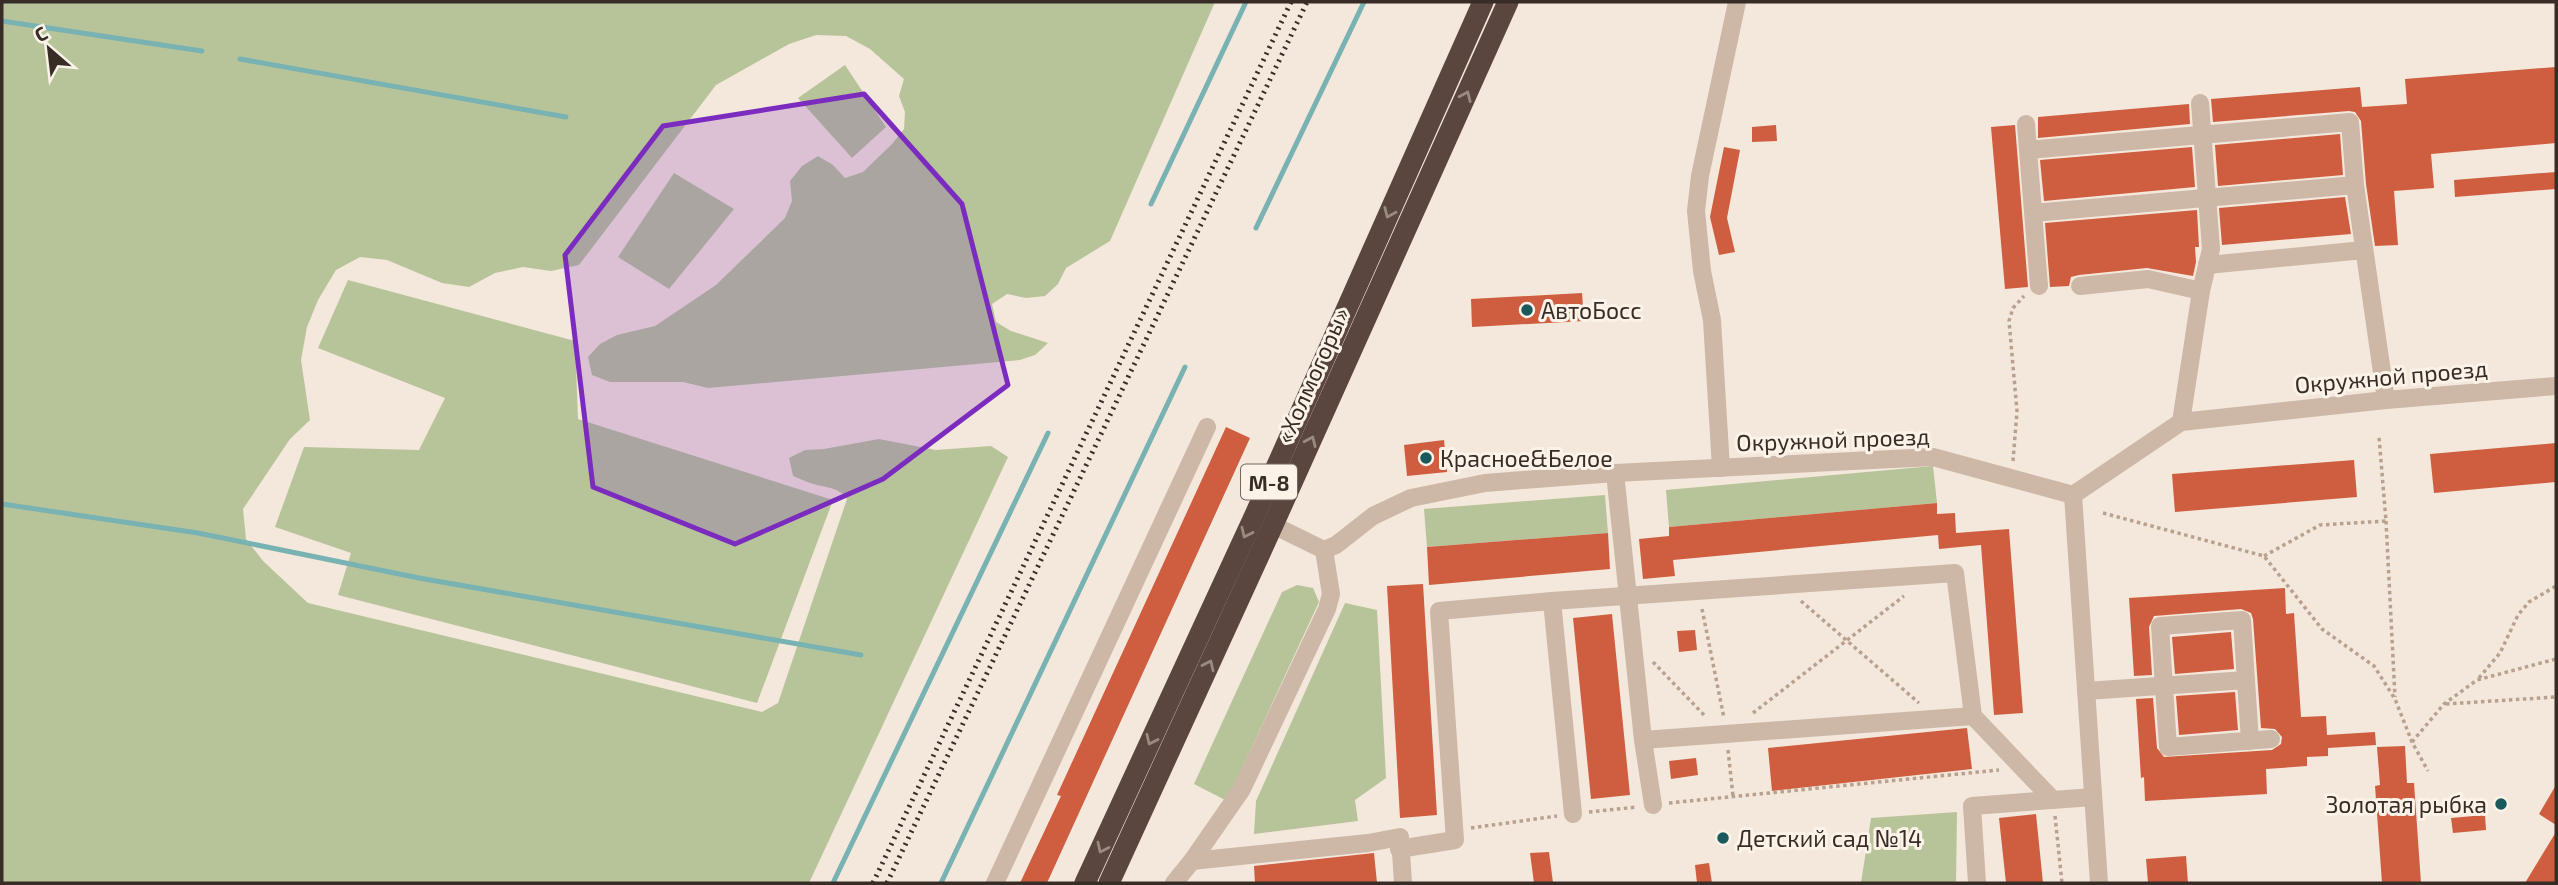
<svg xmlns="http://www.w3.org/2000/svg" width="2558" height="885" viewBox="0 0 2558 885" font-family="'Exo 2',sans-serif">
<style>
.green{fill:#b7c49a}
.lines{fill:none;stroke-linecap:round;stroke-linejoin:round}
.stream{stroke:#78b2b3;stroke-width:5}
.building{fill:#ce5e3f}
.path{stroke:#b9a190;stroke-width:3.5;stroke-dasharray:3.5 3.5;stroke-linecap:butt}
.minor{stroke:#cdb7a6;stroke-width:18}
.highway{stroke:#5a463e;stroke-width:21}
.rail{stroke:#382c27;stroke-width:5;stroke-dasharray:2 5;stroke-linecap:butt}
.oneway{stroke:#9a8b82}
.marked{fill:#7b2cbf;fill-opacity:0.2;stroke:#7b2cbf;stroke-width:5;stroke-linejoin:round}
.poi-dot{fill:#1a5a5d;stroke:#fbf2e8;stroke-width:2.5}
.labels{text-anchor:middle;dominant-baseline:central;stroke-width:6;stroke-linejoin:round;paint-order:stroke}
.shield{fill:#fbf2e8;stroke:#726761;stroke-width:2}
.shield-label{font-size:21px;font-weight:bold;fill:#382c27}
.poi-label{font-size:23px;fill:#382c27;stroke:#fbf2e8;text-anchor:start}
.street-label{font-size:23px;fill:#382c27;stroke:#fbf2e8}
</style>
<rect width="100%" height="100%" fill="#f4e7db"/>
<g class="green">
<path d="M2,2H1215L1110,241L1066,268L1058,284L1045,296L1026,298L1007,294L992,304L996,322L1011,331L1048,343L1035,355L1020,360L708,388L683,382H610L592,375L588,357L600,344L617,335L655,326L716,285L785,218L792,201L790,181L802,166L818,156L833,165L845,178L863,172L892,144L904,129L905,112L899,96L904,79L870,49L846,36L816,35L789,44L716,85L579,265L551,271L523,267L495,273L469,287L442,283L387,260L360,257L336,270L318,300L307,327L301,360L310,420L290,439L243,509L246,539L263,561L308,603L762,712L778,703L847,499C838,486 824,488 810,483C804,481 798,478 793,476L789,458L805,450L824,449L879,439L936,450L991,446L1008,457L809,883H2Z"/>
<polygon points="845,65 886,127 852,158 798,98"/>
<polygon points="674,173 734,209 669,289 618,257"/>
<polygon points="348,280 575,341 578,419 833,500 757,703 338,595 351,553 275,527 304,447 419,450 445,398 318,348"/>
<polygon points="1933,466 1937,503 1669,527 1666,490"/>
<polygon points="1605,495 1608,533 1427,547 1424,509"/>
<polygon points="1297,585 1313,588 1319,602 1227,801 1194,784 1282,592"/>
<polygon points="1345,603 1377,610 1386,778 1355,800 1358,821 1254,834 1256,801"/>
<polygon points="1957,812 1956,883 1861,883 1871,818"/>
</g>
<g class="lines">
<g class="stream">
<polyline points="2,21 202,51"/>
<polyline points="240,59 566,117"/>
<polyline points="1151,204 1246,2"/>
<polyline points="1256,228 1364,2"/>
<polyline points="2,504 198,533 419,578 861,655"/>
<polyline points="833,883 1048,433"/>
<polyline points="941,883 1185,367"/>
</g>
</g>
<g class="building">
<polygon points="2556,67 2556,143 2431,154 2434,188 2394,191 2398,245 2375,246 2366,184 2361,121 2355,112 2349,111 2213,122 2211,99 2360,87 2362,107 2407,104 2405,79"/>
<polygon points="2189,104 2190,124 2038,138 2038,117"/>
<polygon points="1776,125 1777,141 1752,142 1752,127"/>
<polygon points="2015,125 2028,287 2005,289 1991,127"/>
<polygon points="2340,134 2343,175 2218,186 2215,145"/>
<polygon points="1724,147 1740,150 1727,218 1735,252 1719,255 1710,217"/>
<polygon points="2192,147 2195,187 2044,201 2040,160"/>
<polygon points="2556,172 2556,189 2455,197 2454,180"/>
<polygon points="2345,197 2351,234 2222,245 2219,208"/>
<polygon points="2197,210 2199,247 2195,247 2196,262 2193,276 2147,268 2079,275 2071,277 2069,286 2050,287 2045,223"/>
<polygon points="1582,293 1584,321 1472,327 1471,299"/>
<polygon points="1226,427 1250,438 1047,883 1020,883 1061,796 1057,795"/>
<polygon points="1444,440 1447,472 1407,476 1404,445"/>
<polygon points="2556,443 2556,482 2434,493 2430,454"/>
<polygon points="2354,460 2357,497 2175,512 2172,474"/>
<polygon points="1937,503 1937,514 1955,513 1956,533 2009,529 2023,713 1994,715 1981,545 1939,549 1938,535 1673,560 1675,576 1643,579 1639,539 1669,536 1669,527"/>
<polygon points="1608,533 1610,569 1429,585 1427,547"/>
<polygon points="1423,584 1437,815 1400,818 1387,586"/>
<polygon points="2285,588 2286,614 2294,613 2301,717 2326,716 2327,735 2375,732 2376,745 2328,748 2328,756 2307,757 2307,766 2266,769 2267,794 2145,801 2144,777 2141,778 2136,699 2153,698 2157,748 2164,757 2272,750 2281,744 2282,737 2275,729 2261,728 2253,619 2251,613 2241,609 2154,616 2149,627 2152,675 2134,676 2129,598"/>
<polygon points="1612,614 1630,795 1591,799 1573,618"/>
<polygon points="1695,630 1697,650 1679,652 1677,631"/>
<polygon points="2231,632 2234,669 2175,674 2172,637"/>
<polygon points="2235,692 2238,730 2179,735 2176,696"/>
<polygon points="1967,728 1972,769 1772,791 1768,748"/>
<polygon points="2405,746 2407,783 2414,783 2421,883 2382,883 2375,786 2380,785 2377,747"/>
<polygon points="1696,758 1698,775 1671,779 1669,761"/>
<polygon points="2556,785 2556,825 2539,814"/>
<polygon points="2036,814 2043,883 2006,883 1999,818"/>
<polygon points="2485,815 2486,830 2453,833 2451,818"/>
<polygon points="2556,832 2556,883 2525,883"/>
<polygon points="1549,852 1553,883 1534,883 1530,853"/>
<polygon points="1374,853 1377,883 1255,883 1254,866"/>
<polygon points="2186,856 2188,883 2148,883 2146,859"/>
<polygon points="1709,863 1712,883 1697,883 1695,865"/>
</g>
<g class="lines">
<g class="path">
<polyline points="2013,461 2017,411 2009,321 2013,308 2024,296"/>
<polyline points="2103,513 2264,556 2322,629 2374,666 2395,699 2412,742 2428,771"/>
<polyline points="2386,521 2395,697"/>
<polyline points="2264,556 2320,525 2386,521 2379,437"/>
<polyline points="1801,601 1919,703"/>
<polyline points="1702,609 1724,718"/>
<polyline points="1653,662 1706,717"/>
<polyline points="2479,678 2500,653 2518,615 2529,602 2556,586"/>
<polyline points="2446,704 2556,697"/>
<polyline points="1753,713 1904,596"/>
<polyline points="2412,742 2444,704 2477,680 2556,659"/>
<polyline points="1728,750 1733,796"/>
<polyline points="1669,803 1999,770"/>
<polyline points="1589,812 1637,807"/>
<polyline points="2055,816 2062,883"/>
<polyline points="1471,828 1557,816"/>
</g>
<g class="minor">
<polyline points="2026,124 2028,150"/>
<polyline points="2355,185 2386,400"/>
<polyline points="2033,213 2355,185 2350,122 2028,150 2039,286"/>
<polyline points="2207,265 2364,250"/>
<polyline points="2080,286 2148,279 2201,291"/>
<polyline points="2181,422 2201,291 2211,249 2200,103"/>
<polyline points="1721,468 1712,320 1702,271 1696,211 1700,176 1737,2"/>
<polyline points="1615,473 1643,740 1653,805"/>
<polyline points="2073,495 2099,883"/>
<polyline points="1273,525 1324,550 1336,545 1373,516 1411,498 1485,483 1615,473 1933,457 2073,495 2181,422 2386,400 2556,386"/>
<polyline points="2086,691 2246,680"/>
<polyline points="1643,740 1973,716"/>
<polyline points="2250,741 2242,620 2160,626 2168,747 2271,739"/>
<polyline points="1573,814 1552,601 1955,573 1973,716 2053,800"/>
<polyline points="1399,849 1455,840 1439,611 1552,601"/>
<polyline points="1192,861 1368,843 1400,837 1403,883"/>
<polyline points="995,883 1207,427"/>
<polyline points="1174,883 1192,861 1242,789 1327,609 1331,594 1324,550"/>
<polyline points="1977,883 1972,806 2093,797"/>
</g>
<g class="highway">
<polyline points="1085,883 1254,517 1483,2"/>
<polyline points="1109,883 1273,525 1508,2"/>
</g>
<g class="rail">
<polyline points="873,883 1291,2"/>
<polyline points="887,883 1307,2"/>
</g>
</g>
<defs><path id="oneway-chevron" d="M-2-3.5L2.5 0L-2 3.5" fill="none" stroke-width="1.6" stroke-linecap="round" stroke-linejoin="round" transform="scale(1.75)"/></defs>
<g class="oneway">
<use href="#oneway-chevron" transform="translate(1466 96) rotate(-66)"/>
<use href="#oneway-chevron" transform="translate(1389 213) rotate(114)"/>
<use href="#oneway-chevron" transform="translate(1311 441) rotate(-66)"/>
<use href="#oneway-chevron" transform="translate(1246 533) rotate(115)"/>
<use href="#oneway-chevron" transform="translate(1209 665) rotate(-65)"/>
<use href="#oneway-chevron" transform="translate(1151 740) rotate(115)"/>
<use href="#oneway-chevron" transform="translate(1102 848) rotate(115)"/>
</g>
<path class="marked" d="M864,94L962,204L1008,385L883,479L735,544L593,487L565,255L663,126Z"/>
<g class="poi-dot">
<circle cx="1527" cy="310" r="7"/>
<circle cx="1426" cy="458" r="7"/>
<circle cx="2501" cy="804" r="7"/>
<circle cx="1723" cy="838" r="7"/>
</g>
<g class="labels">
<rect class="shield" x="1241" y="464.5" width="56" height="35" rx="5"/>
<g class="shield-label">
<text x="1269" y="482">М-8</text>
</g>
<g class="poi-label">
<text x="1541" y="310">АвтоБосс</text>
<text x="1440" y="458">Красное&amp;Белое</text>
<text x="2487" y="804" text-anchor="end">Золотая рыбка</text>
<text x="1737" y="838">Детский сад №14</text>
</g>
<g class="street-label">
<text transform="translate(1312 375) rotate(-66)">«Холмогоры»</text>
<text transform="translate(2391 376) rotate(-5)">Окружной проезд</text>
<text transform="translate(1833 439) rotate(-2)">Окружной проезд</text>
</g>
</g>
<rect width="2558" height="885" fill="none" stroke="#382c27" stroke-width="7"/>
<g transform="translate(49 49) rotate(332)" stroke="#fbf2e8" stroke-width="5" paint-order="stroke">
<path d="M0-5L12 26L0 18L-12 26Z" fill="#382c27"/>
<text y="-10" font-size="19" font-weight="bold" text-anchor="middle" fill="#382c27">С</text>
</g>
</svg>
